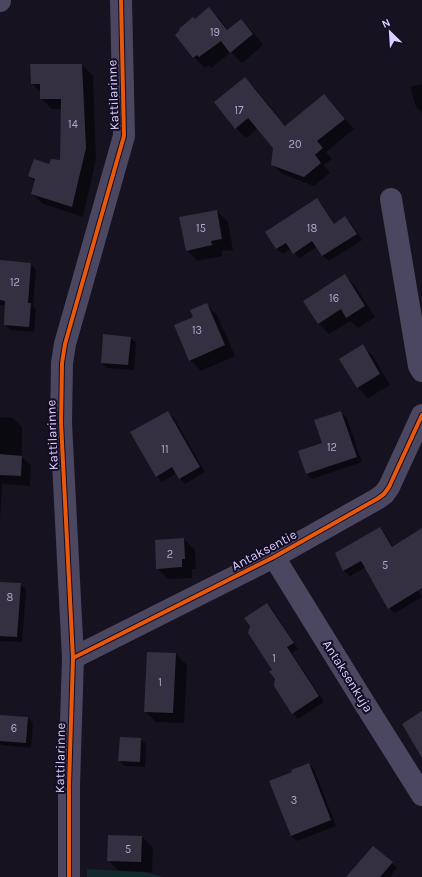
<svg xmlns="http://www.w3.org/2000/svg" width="422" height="877" viewBox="0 0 422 877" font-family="Karla,sans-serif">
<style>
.green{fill:#11282c}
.shadow{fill:#0007}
.building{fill:#343041}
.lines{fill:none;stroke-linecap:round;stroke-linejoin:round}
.minor{stroke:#4b4760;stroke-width:22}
.cycleway-casing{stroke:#140d24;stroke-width:6}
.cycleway{stroke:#e8590c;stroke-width:4}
.labels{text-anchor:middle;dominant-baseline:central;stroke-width:4;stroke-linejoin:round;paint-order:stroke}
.number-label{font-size:11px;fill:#b1a7d0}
.street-label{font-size:13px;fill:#dbcfff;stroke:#140d24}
</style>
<rect width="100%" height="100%" fill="#16121f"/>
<polygon class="green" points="87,869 144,872 163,877 87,877"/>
<g class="shadow">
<polygon points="209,9 220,19 228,30 241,20 252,31 263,45 242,63 231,52 211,68 209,65 205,68 194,57 176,35"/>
<polygon points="82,65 93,76 96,159 83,217 43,204 32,193 35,182 29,176 49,165 61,161 61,109 52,109 41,98 41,93 32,83"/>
<polygon points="245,78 255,88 286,126 324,95 334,105 354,129 326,152 332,159 324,165 330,173 314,186 282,174 272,164 274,147 258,128 246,138 236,128"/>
<polygon points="422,84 422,113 416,107 410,87"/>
<polygon points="317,200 322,205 335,225 345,218 351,223 362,240 329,261 323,256 317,247 299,258 291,249 283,254 277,249 267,232"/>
<polygon points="217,211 228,222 233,250 222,251 222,256 197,261 187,250"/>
<polygon points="0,261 31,264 36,270 33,306 36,309 34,332 10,330 5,324 6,305 0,305"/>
<polygon points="345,275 355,286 375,317 358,328 350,321 329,334 319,323"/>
<polygon points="206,304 217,315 235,356 201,371 190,360 194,318"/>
<polygon points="131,338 136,343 134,370 107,368 102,363"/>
<polygon points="362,346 373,356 390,385 368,398 358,388"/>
<polygon points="168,412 174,418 205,472 185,484 180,478 177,473 162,482 157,477 131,433"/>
<polygon points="341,412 347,418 362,462 312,479 307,474"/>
<polygon points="0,417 13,418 22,427 22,457 31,466 30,486 2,484 0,519"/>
<polygon points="380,528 385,534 393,547 422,529 422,565 408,573 422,597 395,613 389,608 366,567 350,576 344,571 336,554"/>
<polygon points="184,539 195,550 196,569 192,569 192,578 168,579 157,568"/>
<polygon points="0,583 20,584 26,590 22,642 0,641"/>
<polygon points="267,604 273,610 298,649 292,653 324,702 298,719 293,713 276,679 273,670"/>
<polygon points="176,654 187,665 184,723 156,722 145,711"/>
<polygon points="0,716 28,718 33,723 31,748 2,745 0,744"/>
<polygon points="140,739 146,744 145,767 125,766 119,760"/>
<polygon points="309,764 314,769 336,826 297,841 291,836 293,772"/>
<polygon points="142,837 153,848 152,872 119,871 108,860"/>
<polygon points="392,863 397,868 390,877 347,877"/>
</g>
<g class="building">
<polygon points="209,7 227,30 241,19 253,34 230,53 221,41 199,57 197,55 193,58 175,35 180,30 179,29 193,17 195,19"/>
<polygon points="30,64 82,64 86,148 72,207 31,194 35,179 28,176 34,159 49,164 51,159 60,160 61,99 40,99 40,84 31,84"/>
<polygon points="245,77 285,126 324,94 345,119 317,141 323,148 315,155 321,163 304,177 271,165 273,148 248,118 235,129 214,102"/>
<polygon points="317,198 334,224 345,216 357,234 322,256 312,241 293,254 286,243 276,249 265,232"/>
<polygon points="217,210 222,239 211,241 212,245 186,251 179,217"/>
<polygon points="0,260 31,263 28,303 31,303 29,327 4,325 5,301 0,300"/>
<polygon points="345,274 365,306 346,318 341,309 318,324 303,301"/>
<polygon points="207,303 225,345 189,361 174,325 193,317 190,310"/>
<polygon points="103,334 131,337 128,365 101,363"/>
<polygon points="363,344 380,374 357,388 339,359"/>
<polygon points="168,411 200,467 179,479 172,467 156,477 130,432"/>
<polygon points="341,411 357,457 306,474 298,451 322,443 314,420"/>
<polygon points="0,454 22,456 21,476 0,475"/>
<polygon points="380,527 392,547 422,528 422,588 388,609 361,561 343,571 335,553"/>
<polygon points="184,538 185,559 182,559 182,567 156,569 155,540"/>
<polygon points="0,582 21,583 17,637 0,636"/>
<polygon points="267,603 294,643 287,647 319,696 292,714 274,686 275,679 269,671 272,670 248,633 250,626 244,618"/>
<polygon points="147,652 176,653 173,713 144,712"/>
<polygon points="422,711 422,758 402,724"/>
<polygon points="0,715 28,717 26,743 0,741"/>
<polygon points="120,737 141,738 140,762 118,761"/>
<polygon points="309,763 331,820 291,836 269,781 292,772 291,770"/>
<polygon points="108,835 142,836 141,862 107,861"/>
<polygon points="373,846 393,862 380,877 346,877"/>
</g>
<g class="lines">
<g class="minor">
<polyline points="0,1 0,0"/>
<polyline points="391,199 419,366 422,371"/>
<polyline points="274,557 363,701 422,795"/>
<polyline points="73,658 274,557 377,499 384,494 389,487 422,415"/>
<polyline points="69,877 69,785 73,658 61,423 62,363 65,344 124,136 121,0"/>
</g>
<g class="cycleway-casing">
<g id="cycleway">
<polyline points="73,658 274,557 377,499 384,494 389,487 422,415"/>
<polyline points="69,877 69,785 73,658 61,423 62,363 65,344 124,136 121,0"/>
</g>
</g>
<use href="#cycleway" class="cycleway"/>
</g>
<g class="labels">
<g class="number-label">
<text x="215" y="32">19</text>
<text x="239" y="110">17</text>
<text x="73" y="124">14</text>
<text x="295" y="144">20</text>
<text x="201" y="228">15</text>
<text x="312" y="228">18</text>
<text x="15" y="282">12</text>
<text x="334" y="298">16</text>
<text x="197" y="330">13</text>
<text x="332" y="447">12</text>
<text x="165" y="449">11</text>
<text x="170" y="554">2</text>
<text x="385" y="565">5</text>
<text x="10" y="597">8</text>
<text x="274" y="658">1</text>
<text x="160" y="682">1</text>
<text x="14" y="728">6</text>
<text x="294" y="800">3</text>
<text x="128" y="849">5</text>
</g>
<g class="street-label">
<text transform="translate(113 95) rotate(-92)">Kattilarinne</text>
<text transform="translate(52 435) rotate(-92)">Kattilarinne</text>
<text transform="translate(264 550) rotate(-28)">Antaksentie</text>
<text transform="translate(348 676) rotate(58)">Antaksenkuja</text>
<text transform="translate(60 758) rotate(-89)">Kattilarinne</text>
</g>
</g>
<g transform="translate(390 32) rotate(335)" stroke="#140d24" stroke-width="3" paint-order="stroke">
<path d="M0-3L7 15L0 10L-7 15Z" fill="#dbcfff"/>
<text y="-6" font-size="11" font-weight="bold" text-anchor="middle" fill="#dbcfff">N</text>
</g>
</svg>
